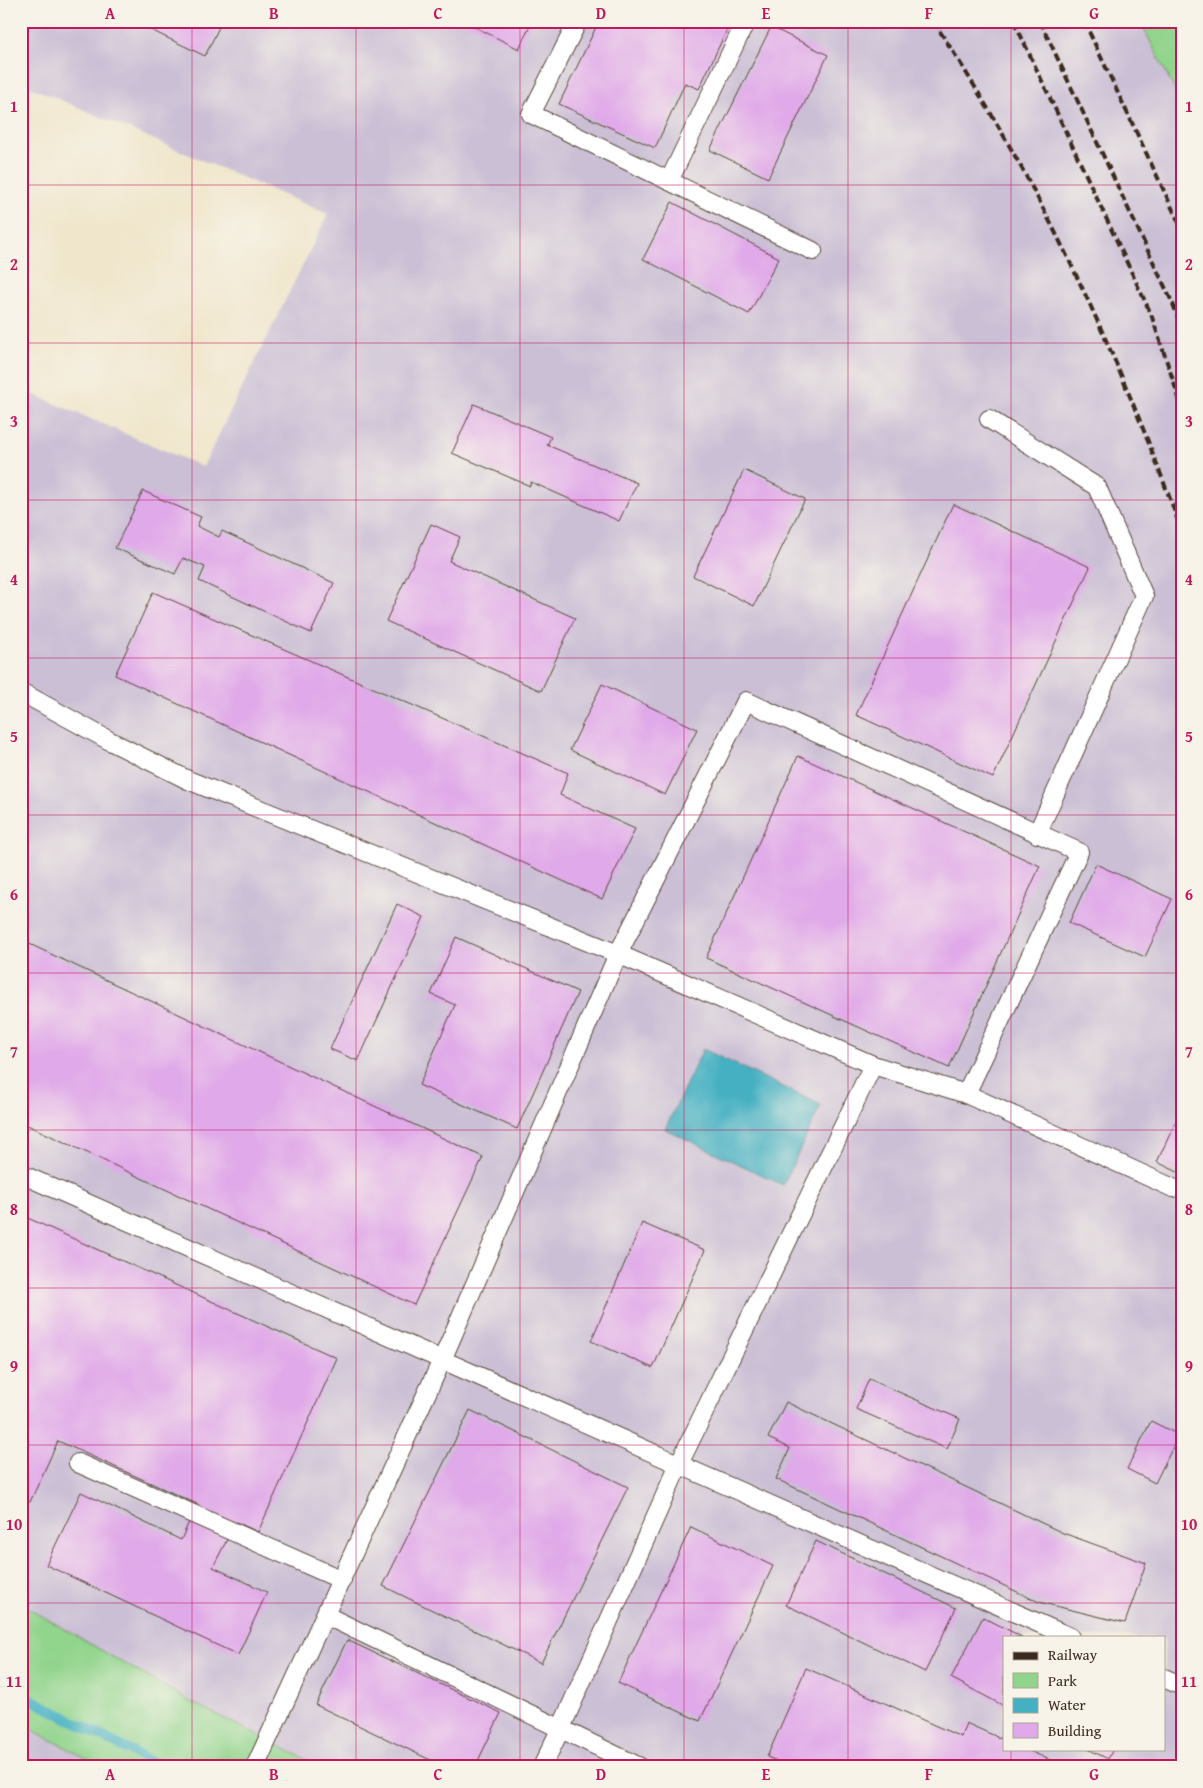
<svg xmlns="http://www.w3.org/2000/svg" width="1203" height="1788" viewBox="0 0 1203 1788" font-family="'Gentium Book Plus',serif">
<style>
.industrial{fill:#cbbfd5;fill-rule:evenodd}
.green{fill:#91d48c;stroke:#667f55}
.water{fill:#44b0c2;stroke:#406d70}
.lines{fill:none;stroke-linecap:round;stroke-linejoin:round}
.stream{stroke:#44b0c2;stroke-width:10}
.building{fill:#e0a9e9}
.service-casing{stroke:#564638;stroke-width:20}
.service{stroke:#fff;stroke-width:18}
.rail{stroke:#3b2a1e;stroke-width:4;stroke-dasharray:8 4;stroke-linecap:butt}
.grid{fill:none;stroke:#c2185b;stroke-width:1;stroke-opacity:0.55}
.neatline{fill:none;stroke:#c2185b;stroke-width:2}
.grid-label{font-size:16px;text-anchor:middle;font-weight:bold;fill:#c2185b}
</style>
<rect width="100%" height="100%" fill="#f7f3e8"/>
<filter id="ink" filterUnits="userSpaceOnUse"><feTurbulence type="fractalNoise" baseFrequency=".02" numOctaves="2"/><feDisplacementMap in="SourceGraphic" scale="10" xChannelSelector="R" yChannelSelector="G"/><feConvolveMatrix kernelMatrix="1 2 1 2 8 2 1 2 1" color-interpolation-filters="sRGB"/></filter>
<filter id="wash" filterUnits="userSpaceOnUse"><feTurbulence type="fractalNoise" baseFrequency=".0096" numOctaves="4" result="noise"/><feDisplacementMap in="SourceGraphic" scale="20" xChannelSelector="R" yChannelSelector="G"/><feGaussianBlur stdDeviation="1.12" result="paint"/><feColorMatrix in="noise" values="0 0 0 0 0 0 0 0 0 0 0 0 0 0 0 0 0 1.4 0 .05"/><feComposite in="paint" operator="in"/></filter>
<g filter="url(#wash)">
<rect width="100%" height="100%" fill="#f0e6cc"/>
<g class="industrial">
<path d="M21,21H1140L1182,104V1767H321L193,1703L21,1604V389L203,467L328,214L21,83ZM1004,1637H1164V1749H1004Z"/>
<polygon points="21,1724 103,1767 21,1767"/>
</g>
<g class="green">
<polygon points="1140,21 1182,21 1182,104"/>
<polygon points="21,1604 193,1703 321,1767 103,1767 21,1724"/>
</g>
<polygon class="water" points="703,1049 821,1105 783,1185 665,1129"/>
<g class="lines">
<polyline class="stream" points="21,1694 161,1767"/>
</g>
<g id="blocks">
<g class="building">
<polygon points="132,21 222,21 205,56"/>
<polygon points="463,21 532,21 519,49"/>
<polygon points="599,21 731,21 699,89 685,83 655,148 559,104"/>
<polygon points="771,27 828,55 768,178 710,150"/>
<polygon points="672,202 779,258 749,314 643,259"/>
<polygon points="474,404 551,437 547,445 637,483 619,521 531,482 530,486 452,453"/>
<polygon points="744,470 805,499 754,606 693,576"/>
<polygon points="143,491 201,517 197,526 219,537 222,531 334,583 311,633 199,581 205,567 183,558 175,574 115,548"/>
<polygon points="953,504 1090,567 993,778 856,715"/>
<polygon points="431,524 460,537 449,561 575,618 541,691 386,621"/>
<polygon points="153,592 568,773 560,795 635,829 602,899 115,675"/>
<polygon points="602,684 697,729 665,795 570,750"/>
<polygon points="798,756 1040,866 949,1068 706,958"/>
<polygon points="1096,864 1172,899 1145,957 1069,923"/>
<polygon points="397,904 424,917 358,1061 330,1049"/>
<polygon points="456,937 578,992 517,1129 419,1085 455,1005 431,994"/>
<polygon points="21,940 483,1157 414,1305 21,1122"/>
<polygon points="1182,1108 1182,1174 1157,1162"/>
<polygon points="21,1215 337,1358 258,1532 236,1522 213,1567 267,1592 238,1655 46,1565 81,1492 181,1540 197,1504 58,1441 30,1502 21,1498"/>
<polygon points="642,1223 705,1250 653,1368 591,1341"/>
<polygon points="869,1379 960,1419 947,1449 856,1409"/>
<polygon points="786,1402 1063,1533 1146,1563 1125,1623 1039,1602 776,1479 790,1448 768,1438"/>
<polygon points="470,1410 628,1487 541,1663 383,1586"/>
<polygon points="1151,1421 1179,1435 1155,1483 1127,1469"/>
<polygon points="691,1527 773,1566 700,1721 618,1683"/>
<polygon points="816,1541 956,1608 925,1672 786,1605"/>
<polygon points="983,1617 1022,1637 1004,1637 1004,1706 951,1678"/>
<polygon points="347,1640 501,1713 475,1767 445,1767 316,1705"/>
<polygon points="806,1668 961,1737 966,1723 1004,1740 1004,1749 1025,1749 1066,1767 781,1767 782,1763 767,1757"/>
<polygon points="1088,1749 1113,1749 1108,1759"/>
</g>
</g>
</g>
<g filter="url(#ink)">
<use href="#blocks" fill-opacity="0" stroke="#564638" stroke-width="1"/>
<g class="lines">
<g class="service-casing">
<g id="service">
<polyline points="578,21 531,114 813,251"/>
<polyline points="669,181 746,21"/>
<polyline points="989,419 1097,487 1144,596 1037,834"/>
<polyline points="21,692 110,741 188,780 618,954 873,1065 966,1094 1173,1188"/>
<polyline points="21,1174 1070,1637"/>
<polyline points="78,1463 342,1580"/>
<polyline points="325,1615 640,1767"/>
<polyline points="1164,1678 1182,1686"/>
<polyline points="255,1767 442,1360 618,954 746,701 1079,852 966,1094"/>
<polyline points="542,1767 561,1728 679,1464 873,1065"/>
</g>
</g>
<use href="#service" class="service"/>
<g class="rail">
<path d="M933,21C1039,180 1118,353 1182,532"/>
<polyline points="1014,21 1151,314 1182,407"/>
<polyline points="1040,21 1173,304 1182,329"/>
<polyline points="1084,21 1182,229"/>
</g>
</g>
</g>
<path class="grid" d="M192,21V1767M356,21V1767M520,21V1767M684,21V1767M848,21V1767M1011,21V1637M21,185H1182M21,343H1182M21,500H1182M21,658H1182M21,815H1182M21,973H1182M21,1130H1182M21,1288H1182M21,1445H1182M21,1603H1182M1011,1749V1767"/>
<rect width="1203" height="1788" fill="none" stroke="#f7f3e8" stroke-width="55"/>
<rect x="1003" y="1636" width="162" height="115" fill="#f7f3e8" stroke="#aca397"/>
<rect x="1013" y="1652" width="25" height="8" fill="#3b2a1e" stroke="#aca397"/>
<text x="1048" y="1660" font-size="15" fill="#3b2a1e">Railway</text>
<rect x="1013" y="1673" width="25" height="15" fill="#91d48c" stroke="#aca397"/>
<text x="1048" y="1686" font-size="15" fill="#3b2a1e">Park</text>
<rect x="1013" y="1698" width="25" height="15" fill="#44b0c2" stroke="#aca397"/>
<text x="1048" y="1710" font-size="15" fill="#3b2a1e">Water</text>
<rect x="1013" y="1723" width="25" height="15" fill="#e0a9e9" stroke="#aca397"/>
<text x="1048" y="1736" font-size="15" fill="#3b2a1e">Building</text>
<rect x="28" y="28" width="1148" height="1732" class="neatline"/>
<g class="grid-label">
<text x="110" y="19">A</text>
<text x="274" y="19">B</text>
<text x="438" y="19">C</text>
<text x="601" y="19">D</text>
<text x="766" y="19">E</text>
<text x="929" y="19">F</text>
<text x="1094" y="19">G</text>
<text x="14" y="112">1</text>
<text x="1189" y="112">1</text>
<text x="14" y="270">2</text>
<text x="1189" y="270">2</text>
<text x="14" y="427">3</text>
<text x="1189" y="427">3</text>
<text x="14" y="585">4</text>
<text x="1189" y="585">4</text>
<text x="14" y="742">5</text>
<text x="1189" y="742">5</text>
<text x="14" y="900">6</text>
<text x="1189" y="900">6</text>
<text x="14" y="1057">7</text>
<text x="1189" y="1057">7</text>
<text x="14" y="1215">8</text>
<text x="1189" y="1215">8</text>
<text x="14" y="1372">9</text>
<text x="1189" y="1372">9</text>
<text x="14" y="1530">10</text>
<text x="1189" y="1530">10</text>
<text x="14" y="1687">11</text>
<text x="1189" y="1687">11</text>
<text x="110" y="1780">A</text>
<text x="274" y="1780">B</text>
<text x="438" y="1780">C</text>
<text x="601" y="1780">D</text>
<text x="766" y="1780">E</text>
<text x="929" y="1780">F</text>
<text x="1094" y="1780">G</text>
</g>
</svg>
